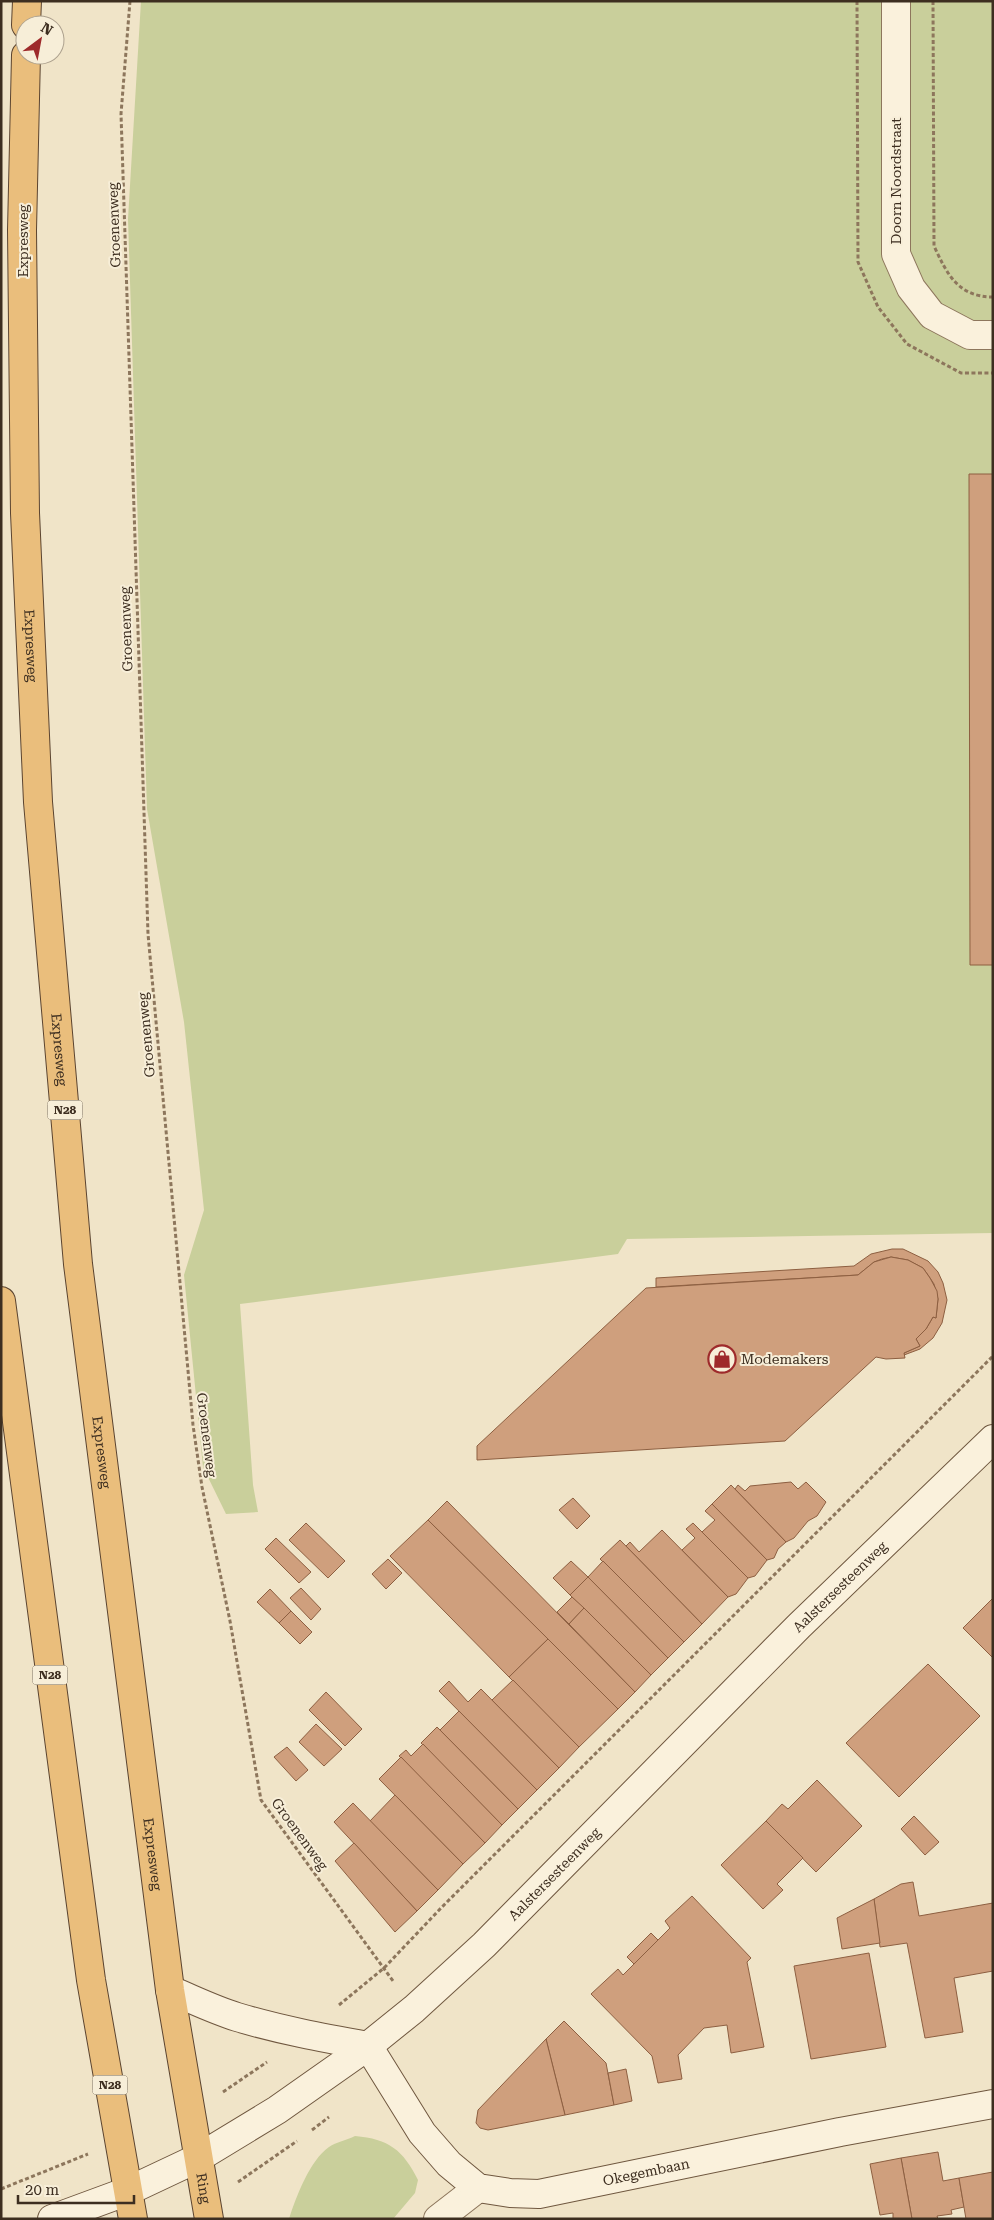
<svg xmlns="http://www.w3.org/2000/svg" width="994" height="2220" viewBox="0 0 994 2220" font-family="'Roboto Serif',serif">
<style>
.green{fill:#c9cf9b}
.building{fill:#cf9f7d;stroke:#8d5f41}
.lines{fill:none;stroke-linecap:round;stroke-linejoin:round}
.minor-casing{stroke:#8d765c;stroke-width:30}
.secondary-casing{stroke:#6f573f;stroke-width:30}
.trunk-casing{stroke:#5b4430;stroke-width:30}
.path{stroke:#8d765c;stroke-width:3;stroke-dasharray:4 2.5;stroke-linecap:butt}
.minor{stroke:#faf1dc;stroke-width:28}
.secondary{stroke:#faf1dc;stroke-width:28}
.trunk{stroke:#eabe7c;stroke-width:28}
.labels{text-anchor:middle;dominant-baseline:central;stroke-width:4;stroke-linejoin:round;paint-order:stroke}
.shield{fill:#f7eed8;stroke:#756857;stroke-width:1}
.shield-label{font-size:12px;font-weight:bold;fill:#3d2e20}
.street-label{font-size:14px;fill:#3d2e20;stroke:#f7eed8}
.poi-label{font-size:14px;fill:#3d2e20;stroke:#f7eed8;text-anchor:start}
</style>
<rect width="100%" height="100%" fill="#f0e4c8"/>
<g class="green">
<polygon points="141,1 993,1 993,1233 627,1239 618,1254 240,1304 253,1485 258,1512 226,1514 203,1467 184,1275 204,1210 184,1022 147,809 128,219"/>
<path d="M355,2136C389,2139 403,2150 418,2180L415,2193L393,2219H289C296,2197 310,2160 329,2147C336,2142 347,2140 355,2136Z"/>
</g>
<g class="building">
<polygon points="969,474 993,474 993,965 970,965"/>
<polygon points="892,1249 903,1249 928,1261 938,1272 943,1283 947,1300 942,1323 933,1338 920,1349 904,1355 904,1353 920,1346 916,1339 926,1329 933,1317 936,1318 938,1299 934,1284 928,1275 923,1268 908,1260 891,1257 882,1259 874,1262 858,1275 656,1287 656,1278 854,1266 871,1254"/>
<polygon points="891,1257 908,1260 923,1268 930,1278 937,1291 938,1299 936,1318 933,1317 926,1329 916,1339 920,1346 904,1353 905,1358 886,1359 876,1357 785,1441 477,1460 477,1446 646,1288 858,1275 874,1262"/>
<polygon points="791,1482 798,1489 806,1482 826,1502 817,1516 808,1521 794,1538 786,1542 735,1489 738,1485 745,1491 750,1486"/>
<polygon points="731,1485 786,1542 778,1549 774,1558 767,1560 712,1504"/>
<polygon points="573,1498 590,1516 577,1529 559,1510"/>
<polygon points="447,1501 635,1692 618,1709 428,1520"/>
<polygon points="712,1504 767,1560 755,1576 748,1578 702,1532 715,1520 705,1511"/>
<polygon points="428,1520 548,1639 509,1677 390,1556"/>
<polygon points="306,1523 345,1561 328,1578 289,1540"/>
<polygon points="693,1523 748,1578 736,1594 728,1597 682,1550 695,1538 686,1529"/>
<polygon points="662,1530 728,1597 702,1624 626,1546 630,1542 639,1552"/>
<polygon points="276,1538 311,1572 299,1583 265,1549"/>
<polygon points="620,1540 702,1624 684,1642 600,1559"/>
<polygon points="388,1559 402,1573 386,1589 372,1574"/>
<polygon points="571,1561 588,1577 570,1595 553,1578"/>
<polygon points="603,1561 684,1642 668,1658 588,1577"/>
<polygon points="588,1577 668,1658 651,1675 570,1595"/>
<polygon points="301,1588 321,1609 311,1620 290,1598"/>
<polygon points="270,1589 291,1611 279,1623 257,1602"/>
<polygon points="572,1597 584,1608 569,1624 557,1612"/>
<polygon points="993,1598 993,1658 963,1628"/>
<polygon points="584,1608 651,1675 635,1692 569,1624"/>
<polygon points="291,1611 312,1632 300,1644 279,1623"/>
<polygon points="548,1639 618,1709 579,1747 509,1677"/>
<polygon points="928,1664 980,1716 899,1797 846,1743"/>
<polygon points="513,1680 579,1747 559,1768 492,1700"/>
<polygon points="449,1681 468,1702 481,1689 559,1768 537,1790 439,1691"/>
<polygon points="326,1692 362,1729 345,1746 309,1710"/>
<polygon points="459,1711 537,1790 518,1809 440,1730"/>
<polygon points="316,1724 342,1749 324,1766 299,1742"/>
<polygon points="437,1727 518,1809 502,1825 421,1743"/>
<polygon points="423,1744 502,1825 485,1843 399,1756 406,1750 411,1756"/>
<polygon points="287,1747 308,1770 296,1781 274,1757"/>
<polygon points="401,1757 485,1843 463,1864 379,1779"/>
<polygon points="817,1780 862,1826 816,1872 766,1821 782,1804 788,1809"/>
<polygon points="395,1795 463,1864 438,1890 370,1821"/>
<polygon points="353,1803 438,1890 417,1911 334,1822"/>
<polygon points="914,1816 939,1842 925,1855 901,1829"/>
<polygon points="766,1821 803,1858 777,1884 783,1890 763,1909 721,1865"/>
<polygon points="354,1843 417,1911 395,1932 335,1861"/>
<polygon points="913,1882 919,1916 993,1903 993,1971 954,1978 963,2032 925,2038 907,1943 880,1947 874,1899 901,1884"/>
<polygon points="692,1896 751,1958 747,1962 764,2047 731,2053 727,2025 704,2028 678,2055 682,2079 658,2083 652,2056 591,1994 618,1969 623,1975 670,1928 665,1921"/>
<polygon points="874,1899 880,1943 842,1949 837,1918"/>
<polygon points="651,1933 658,1940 634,1964 627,1957"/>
<polygon points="869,1953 886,2047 811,2059 794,1966"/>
<polygon points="564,2021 606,2063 614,2105 565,2115 546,2039"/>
<polygon points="546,2039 565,2115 488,2130 480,2128 476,2123 478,2110"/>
<polygon points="626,2069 632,2101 614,2105 608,2073"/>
<polygon points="938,2152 943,2181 959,2178 964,2207 951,2210 952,2214 937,2216 938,2219 912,2219 901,2158"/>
<polygon points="901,2158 912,2219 893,2219 893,2213 880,2215 870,2164"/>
<polygon points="993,2172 993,2219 966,2219 959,2178"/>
</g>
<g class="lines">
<g class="minor-casing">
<g id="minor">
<polyline points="896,1 896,254 911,288 932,315 970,335 993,335"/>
<polyline points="438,2219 478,2188"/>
</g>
</g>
<g class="secondary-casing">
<g id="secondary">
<path d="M170,1990C192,1999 214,2010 237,2017C280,2030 324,2038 368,2046"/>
<path id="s1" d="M368,2046L422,2133L449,2164L478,2188L510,2193L539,2194L840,2132L993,2104"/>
<path id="s2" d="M52,2219L128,2191L198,2158L277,2110L368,2046L414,2009L484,1945L799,1626L993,1439"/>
</g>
</g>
<g class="trunk-casing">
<g id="trunk">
<polyline points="26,25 27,1"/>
<path id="s3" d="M26,55L22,230L25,513L38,802L78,1264L170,1990L209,2219"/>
<polyline points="1,1301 91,1980 133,2219"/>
</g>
</g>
<g class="path">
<polyline points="130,1 121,114 148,934 193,1425 202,1487 230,1621 261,1800 393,1981"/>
<polyline points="857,1 858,262 878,307 907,344 961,373 993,373"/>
<path d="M933,1L934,246C947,274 958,297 993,297"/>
<polyline points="339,2005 384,1968 442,1907 993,1356"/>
<polyline points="223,2092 267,2062"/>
<polyline points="312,2130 329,2117"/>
<polyline points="238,2182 297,2141"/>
<polyline points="1,2189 88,2154"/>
</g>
<use href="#minor" class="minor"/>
<use href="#secondary" class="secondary"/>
<use href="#trunk" class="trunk"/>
</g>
<defs>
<g id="shop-ring" transform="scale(1.4375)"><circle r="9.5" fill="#f7eed8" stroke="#9e2a2b" stroke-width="1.5"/><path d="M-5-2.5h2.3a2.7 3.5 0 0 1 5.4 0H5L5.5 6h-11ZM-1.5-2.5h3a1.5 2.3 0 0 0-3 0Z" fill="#9e2a2b"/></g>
</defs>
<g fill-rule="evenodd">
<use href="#shop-ring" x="722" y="1359"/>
</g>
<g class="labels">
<g class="shield">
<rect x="47.5" y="1100.5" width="35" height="19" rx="4"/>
<rect x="32.5" y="1665.5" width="35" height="19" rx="4"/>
<rect x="92.5" y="2075.5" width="35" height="19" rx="4"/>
</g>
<g class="shield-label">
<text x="65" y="1110">N28</text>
<text x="50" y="1675">N28</text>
<text x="110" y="2085">N28</text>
</g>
<g class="street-label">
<text transform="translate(896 181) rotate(-90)">Doorn Noordstraat</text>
<text transform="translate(114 225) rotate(-92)">Groenenweg</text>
<text transform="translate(23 241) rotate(-90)">Expresweg</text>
<text transform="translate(126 629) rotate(-92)">Groenenweg</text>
<text stroke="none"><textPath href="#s3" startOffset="591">Expresweg</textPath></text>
<text transform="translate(146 1035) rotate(-95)">Groenenweg</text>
<text stroke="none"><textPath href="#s3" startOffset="996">Expresweg</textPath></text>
<text transform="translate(207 1435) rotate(83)">Groenenweg</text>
<text stroke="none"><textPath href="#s3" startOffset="1401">Expresweg</textPath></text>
<text stroke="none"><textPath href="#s2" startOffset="1021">Aalstersesteenweg</textPath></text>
<text transform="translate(300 1834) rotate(54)">Groenenweg</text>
<text stroke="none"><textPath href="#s3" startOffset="1806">Expresweg</textPath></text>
<text stroke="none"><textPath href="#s2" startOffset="616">Aalstersesteenweg</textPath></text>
<text stroke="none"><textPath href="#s1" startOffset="352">Okegembaan</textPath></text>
<text stroke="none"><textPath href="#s3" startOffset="2144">Ring</textPath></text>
</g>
<g class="poi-label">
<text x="741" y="1359">Modemakers</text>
</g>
</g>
<rect width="994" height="2220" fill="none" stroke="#3d2e20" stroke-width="5"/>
<g transform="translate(40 40) rotate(32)"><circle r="24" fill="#f7eed8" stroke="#ada18e"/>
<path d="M0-4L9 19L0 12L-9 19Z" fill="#9e2a2b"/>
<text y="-8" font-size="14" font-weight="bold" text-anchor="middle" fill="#3d2e20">N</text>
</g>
<path d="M18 2195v8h116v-8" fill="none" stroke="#3d2e20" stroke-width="2.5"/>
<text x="25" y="2195" font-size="15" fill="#3d2e20" stroke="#f7eed8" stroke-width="4" paint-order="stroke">20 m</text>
</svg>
